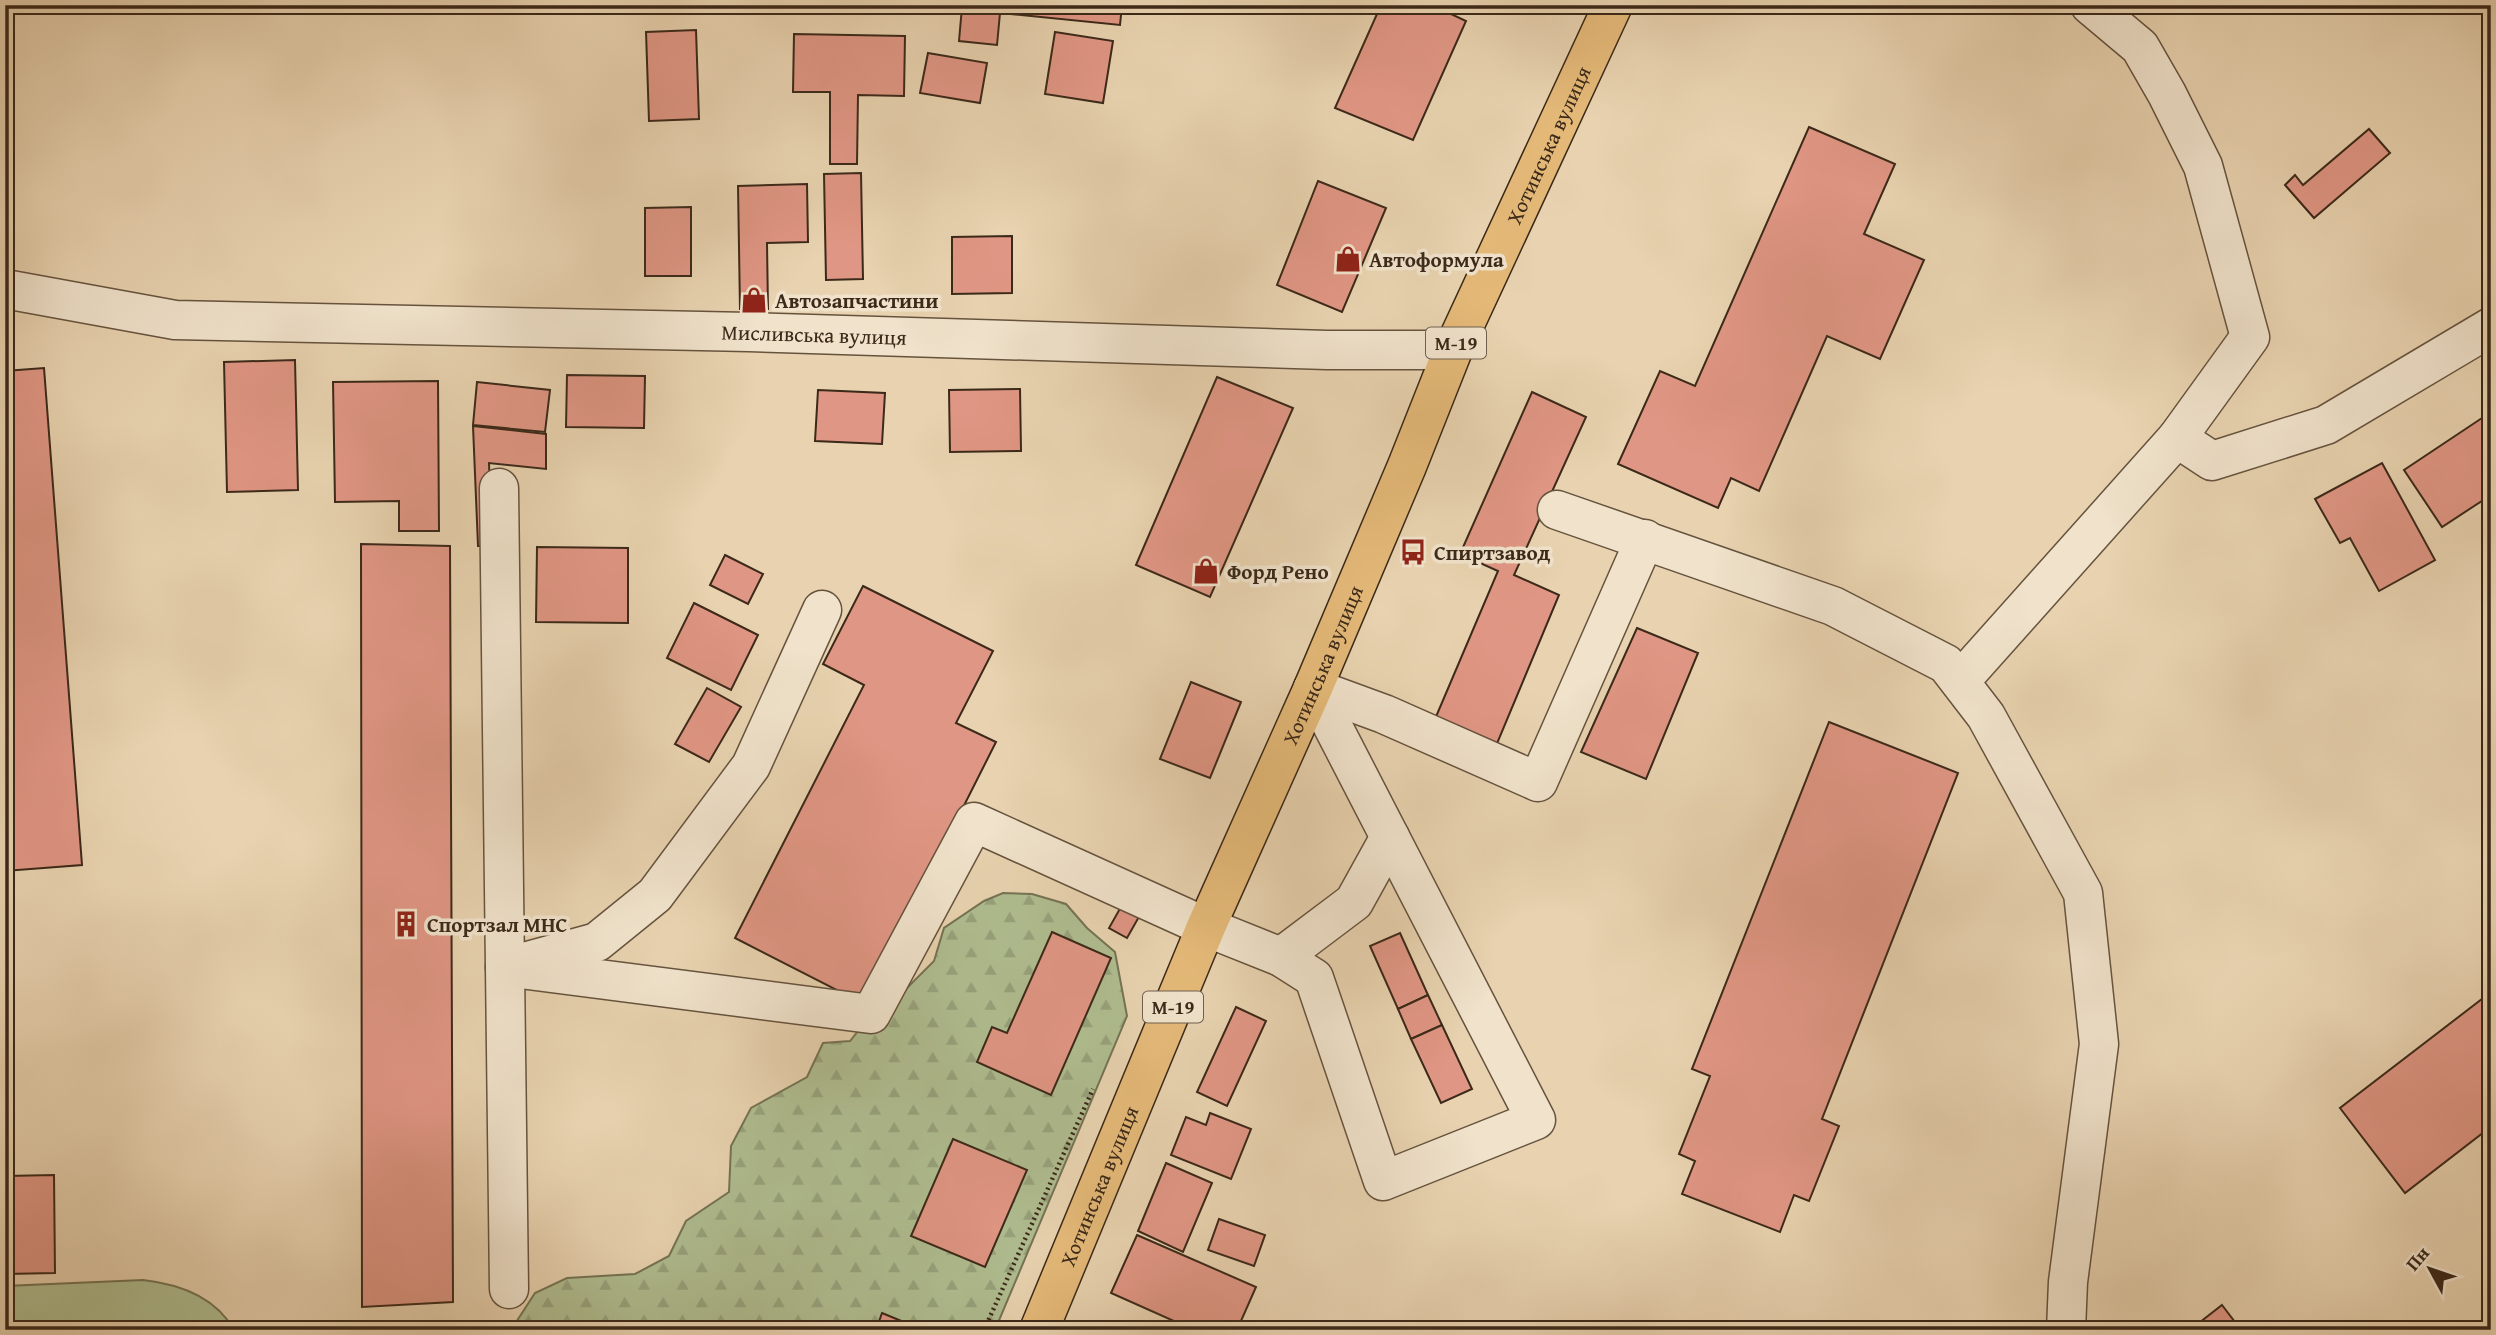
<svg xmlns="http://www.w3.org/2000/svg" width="2496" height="1335" viewBox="0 0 2496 1335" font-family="'Gentium Book Plus',serif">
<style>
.forest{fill:url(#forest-firs);stroke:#757354;stroke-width:2}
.pitch{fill:#afbd90;stroke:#757354;stroke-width:2}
.building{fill:#e09684;stroke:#3b2919;stroke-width:2}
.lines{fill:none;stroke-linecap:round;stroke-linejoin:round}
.minor-casing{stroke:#66533e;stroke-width:41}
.highway-casing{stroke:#3b2919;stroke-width:41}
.path{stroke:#3b2919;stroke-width:4.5;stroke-dasharray:2 3.5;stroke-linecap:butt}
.minor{stroke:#f0e2cb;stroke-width:38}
.highway{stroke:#e4b978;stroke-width:38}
.labels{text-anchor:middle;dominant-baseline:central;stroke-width:7;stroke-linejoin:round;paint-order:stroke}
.shield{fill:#f0e2cb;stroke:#71604e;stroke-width:2}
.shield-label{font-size:19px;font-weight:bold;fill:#3b2919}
.street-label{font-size:21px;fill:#3b2919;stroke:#f0e2cb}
.poi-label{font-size:21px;font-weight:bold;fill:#3b2919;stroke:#f0e2cb;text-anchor:start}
</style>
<defs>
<pattern id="forest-firs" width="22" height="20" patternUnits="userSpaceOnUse" patternTransform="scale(1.75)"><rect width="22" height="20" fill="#afbd90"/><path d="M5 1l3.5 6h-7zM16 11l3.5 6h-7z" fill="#97a27c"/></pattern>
</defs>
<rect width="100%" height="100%" fill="#e8d2af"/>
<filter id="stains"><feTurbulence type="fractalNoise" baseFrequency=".00286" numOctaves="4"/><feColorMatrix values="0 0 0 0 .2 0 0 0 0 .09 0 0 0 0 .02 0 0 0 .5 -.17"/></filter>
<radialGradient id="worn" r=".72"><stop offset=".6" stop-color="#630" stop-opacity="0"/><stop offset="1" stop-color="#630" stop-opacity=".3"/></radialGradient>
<polygon class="forest" points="1003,893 1032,894 1066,904 1087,928 1115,952 1127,1016 995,1330 511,1330 535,1293 567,1278 635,1274 669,1256 686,1221 729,1192 731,1146 751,1108 807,1077 823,1043 850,1041 870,1016 901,994 934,961 944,928 984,901"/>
<path class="pitch" d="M143,1280C179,1284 215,1296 234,1330H5V1286Z"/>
<g class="building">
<polygon points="940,5 1122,5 1120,25 1000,13 997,45 959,41 962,7"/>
<polygon points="1381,5 1432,5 1466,21 1413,140 1335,108"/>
<polygon points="696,30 699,119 649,121 646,32"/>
<polygon points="1055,32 1113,41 1103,103 1045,94"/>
<polygon points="794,34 905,36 904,96 858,95 857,164 830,164 830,92 793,92"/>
<polygon points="928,53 987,63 980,103 920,93"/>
<polygon points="1809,127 1895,164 1864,234 1924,260 1880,359 1827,336 1759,491 1731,478 1718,508 1618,464 1660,371 1695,386"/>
<polygon points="2369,129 2390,153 2314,218 2285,185 2295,175 2303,185"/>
<polygon points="861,173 863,279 826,280 824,174"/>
<polygon points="1318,181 1386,208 1342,312 1277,285"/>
<polygon points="807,184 808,242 767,243 768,309 740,309 738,186"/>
<polygon points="691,207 691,276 645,276 645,208"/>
<polygon points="1012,236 1012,293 952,294 952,237"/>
<polygon points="295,360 298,490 227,492 224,362"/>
<polygon points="44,368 82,865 5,871 5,371"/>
<polygon points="567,375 645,376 644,428 566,427"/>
<polygon points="1217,377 1293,408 1210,597 1136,565"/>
<polygon points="438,381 439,531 399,531 399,501 335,502 333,382"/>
<polygon points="477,382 550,390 545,432 473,425"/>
<polygon points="1020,389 1021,451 950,452 949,390"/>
<polygon points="818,390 885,393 882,444 815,441"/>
<polygon points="1532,392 1586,417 1514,575 1559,595 1496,746 1435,719 1498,571 1460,554"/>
<polygon points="2491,412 2491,495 2442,527 2404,470"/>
<polygon points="473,426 546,434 546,469 489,463 492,546 478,546"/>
<polygon points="2382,463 2435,560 2379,591 2350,538 2340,543 2315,499"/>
<polygon points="361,544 450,546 453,1302 362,1307"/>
<polygon points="537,547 628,548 628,623 536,622"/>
<polygon points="725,555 763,574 748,604 710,585"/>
<polygon points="863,586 993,651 956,723 996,742 864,1004 735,938 864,685 823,664"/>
<polygon points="694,603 758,635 731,690 667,658"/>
<polygon points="1637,628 1698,653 1646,779 1581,752"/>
<polygon points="1191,682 1241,702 1210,778 1160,759"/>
<polygon points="707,688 741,707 709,762 675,744"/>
<polygon points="1829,722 1958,773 1822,1119 1839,1126 1809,1201 1794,1195 1780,1232 1682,1194 1695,1161 1679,1154 1710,1076 1692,1069"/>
<polygon points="1122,905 1140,915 1127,938 1109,928"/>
<polygon points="1052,932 1111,958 1051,1095 977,1062 992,1027 1007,1033"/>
<polygon points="1400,933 1428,995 1398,1009 1370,946"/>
<polygon points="2491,992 2491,1133 2488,1129 2405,1193 2340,1108"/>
<polygon points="1428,995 1442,1025 1411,1039 1398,1009"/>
<polygon points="1236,1007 1266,1021 1227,1106 1197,1092"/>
<polygon points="1442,1025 1472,1089 1441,1103 1411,1039"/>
<polygon points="1210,1113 1251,1129 1231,1179 1171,1155 1186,1117 1206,1125"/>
<polygon points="953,1139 1027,1170 985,1267 911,1236"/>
<polygon points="1166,1163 1212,1183 1183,1252 1138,1231"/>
<polygon points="54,1175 55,1273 5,1274 5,1176"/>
<polygon points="1219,1219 1265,1235 1254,1266 1208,1250"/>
<polygon points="1137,1235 1256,1287 1237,1330 1194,1330 1111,1293"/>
<polygon points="2222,1305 2241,1330 2190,1330"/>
<polygon points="882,1313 923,1330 876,1330"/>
</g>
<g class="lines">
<g class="minor-casing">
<g id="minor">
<polyline points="2090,5 2140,47 2167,94 2203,166 2250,337 2177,438"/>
<path id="s1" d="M5,289L175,320L749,332L1327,350H1453"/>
<polyline points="499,488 509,1289"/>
<polyline points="1557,510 1833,606 1946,664 1986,716 2083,893 2099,1044 2068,1282 2066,1330"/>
<polyline points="1960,681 2177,438 2212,461 2326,425 2491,327"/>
<polyline points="1313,688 1384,714 1538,782 1645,539"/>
<polyline points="1281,957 1354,902 1390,837"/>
<polyline points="524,962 597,942 655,895 751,766 822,610"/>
<polyline points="505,967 871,1014 974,822 1206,927 1281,957 1314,978 1383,1181 1536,1120 1313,688"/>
</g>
</g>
<g class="highway-casing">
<g id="highway">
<path id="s2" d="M1039,1330L1206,927L1313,688L1407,466L1453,350L1613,5"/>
</g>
</g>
<polyline class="path" points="984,1330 1093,1089"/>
<use href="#minor" class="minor"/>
<use href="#highway" class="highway"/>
</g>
<defs>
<g id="shop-bare" transform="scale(2.1)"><path d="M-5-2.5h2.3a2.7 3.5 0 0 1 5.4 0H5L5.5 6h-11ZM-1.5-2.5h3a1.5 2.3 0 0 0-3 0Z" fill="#8f2418" stroke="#f0e2cb" stroke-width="2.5" paint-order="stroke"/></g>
<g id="bus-bare" transform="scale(2.1)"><path d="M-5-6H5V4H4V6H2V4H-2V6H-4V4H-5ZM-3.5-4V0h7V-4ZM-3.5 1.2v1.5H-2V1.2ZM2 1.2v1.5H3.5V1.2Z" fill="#8f2418" stroke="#f0e2cb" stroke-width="2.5" paint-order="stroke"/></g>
<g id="building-bare" transform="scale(2.1)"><path d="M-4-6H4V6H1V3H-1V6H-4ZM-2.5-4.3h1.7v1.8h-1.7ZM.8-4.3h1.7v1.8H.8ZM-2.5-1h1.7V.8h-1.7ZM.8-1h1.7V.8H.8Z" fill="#8f2418" stroke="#f0e2cb" stroke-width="2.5" paint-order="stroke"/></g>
</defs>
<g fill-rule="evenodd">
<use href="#shop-bare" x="1348" y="259"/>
<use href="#shop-bare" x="754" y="300"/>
<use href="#bus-bare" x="1413" y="552"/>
<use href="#shop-bare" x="1206" y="571"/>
<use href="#building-bare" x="406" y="924"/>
</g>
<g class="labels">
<g class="shield">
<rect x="1426" y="327.5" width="60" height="31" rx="5"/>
<rect x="1143" y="991.5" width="60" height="31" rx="5"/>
</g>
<g class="shield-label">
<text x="1456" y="343">М-19</text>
<text x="1173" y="1007">М-19</text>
</g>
<g class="street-label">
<text stroke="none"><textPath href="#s2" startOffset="1290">Хотинська вулиця</textPath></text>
<text stroke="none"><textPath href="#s1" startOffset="812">Мисливська вулиця</textPath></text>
<text stroke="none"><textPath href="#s2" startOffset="723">Хотинська вулиця</textPath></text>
<text stroke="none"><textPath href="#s2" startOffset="156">Хотинська вулиця</textPath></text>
</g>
<g class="poi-label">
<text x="1369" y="259">Автоформула</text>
<text x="775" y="300">Автозапчастини</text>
<text x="1434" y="552">Спиртзавод</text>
<text x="1227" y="571">Форд Рено</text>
<text x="427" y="924">Спортзал МНС</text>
</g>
</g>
<rect width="2496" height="1335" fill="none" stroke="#e8d2af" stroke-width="28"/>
<rect x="7" y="7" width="2482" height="1321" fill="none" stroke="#3b2919" stroke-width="3.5"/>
<rect x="14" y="14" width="2468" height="1307" fill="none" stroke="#3b2919" stroke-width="2"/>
<g transform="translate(2430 1269) rotate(310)" stroke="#f0e2cb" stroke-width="5" paint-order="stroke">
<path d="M0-5L12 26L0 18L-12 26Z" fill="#3b2919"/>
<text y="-10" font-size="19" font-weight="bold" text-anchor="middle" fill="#3b2919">Пн</text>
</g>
<rect width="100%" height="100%" filter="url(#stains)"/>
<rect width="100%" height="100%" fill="url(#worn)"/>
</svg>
